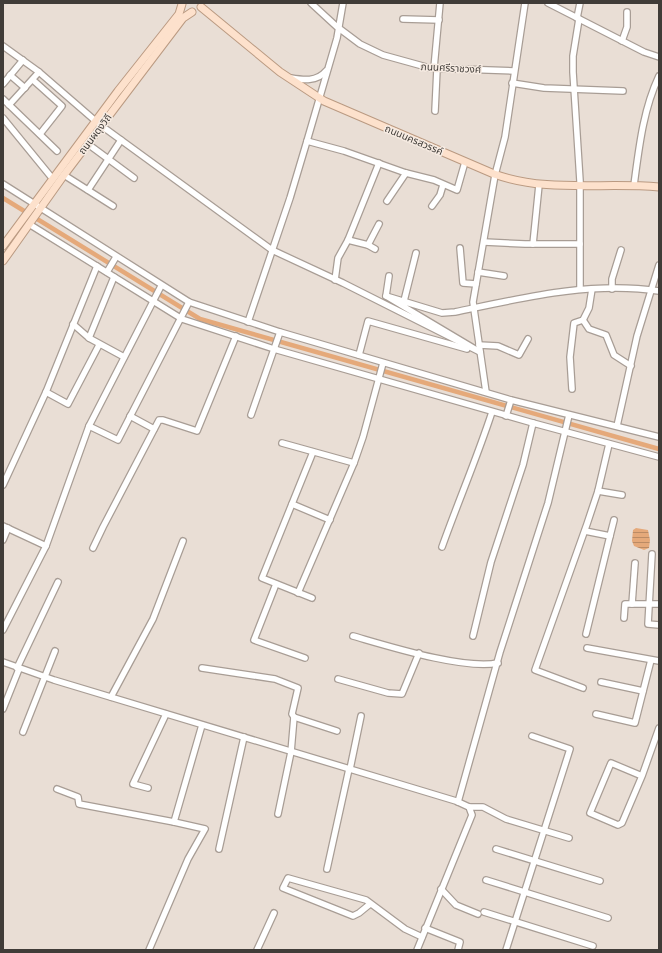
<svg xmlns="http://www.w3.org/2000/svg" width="662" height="953" viewBox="0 0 662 953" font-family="Roboto,'Noto Sans Thai',sans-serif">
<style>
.water{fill:url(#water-rules)}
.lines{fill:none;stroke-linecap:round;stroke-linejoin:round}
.canal{stroke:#e5a97a;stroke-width:4.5}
.minor-casing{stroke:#a89d95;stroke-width:8}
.major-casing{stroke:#ba9a82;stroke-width:9}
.minor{stroke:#fff;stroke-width:5.5}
.major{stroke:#fde1cc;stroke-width:7}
.labels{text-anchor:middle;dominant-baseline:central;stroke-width:3;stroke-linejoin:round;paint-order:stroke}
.street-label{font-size:10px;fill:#403c38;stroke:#f6ebe2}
</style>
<defs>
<pattern id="water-rules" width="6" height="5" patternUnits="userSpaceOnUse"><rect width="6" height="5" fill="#e5a97a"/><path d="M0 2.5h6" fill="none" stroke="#bb8b65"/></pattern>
</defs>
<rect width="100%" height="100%" fill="#e9ded5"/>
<polygon class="water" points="636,528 648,530 650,540 649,548 644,550 634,546 632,541 633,530"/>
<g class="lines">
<polyline class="canal" points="3,198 200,319 659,449"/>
<g class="minor-casing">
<g id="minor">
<polyline points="311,3 336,26 360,44 383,55 430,68 514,71"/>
<polyline points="548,3 644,52 659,57"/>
<polyline points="577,18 580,3"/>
<polyline points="403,19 439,20"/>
<polyline points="579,19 573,56 573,72 580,181 580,289"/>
<polyline points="622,41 627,27 627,12"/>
<path d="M3,46L39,72L99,124L272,250L343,283L480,352L386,296L442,313L455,312C522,298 590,281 659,291"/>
<polyline points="434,68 440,3"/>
<polyline points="10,75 25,88"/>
<path d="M291,78C303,80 317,82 326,71"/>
<polyline points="33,80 62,106 40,134"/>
<polyline points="512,83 544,88 623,91"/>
<polyline points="3,84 23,60"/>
<polyline points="3,99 57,151"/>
<polyline points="9,105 39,72"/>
<polyline points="435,111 437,69"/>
<polyline points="3,118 52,178"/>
<polyline points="307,141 344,151 406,173 434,180 457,190 465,162"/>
<polyline points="92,147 134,178"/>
<polyline points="64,175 113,206"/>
<polyline points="3,184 189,302 280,332 511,400 659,437"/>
<path d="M634,185C639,148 643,110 659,76"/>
<polyline points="88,190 121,140"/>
<polyline points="387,201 406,173"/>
<polyline points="432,206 440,195 443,185"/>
<polyline points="29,224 182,319 274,349 533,423 659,457"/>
<polyline points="348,240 368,245 375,249"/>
<polyline points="484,242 525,244 580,244"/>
<polyline points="533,244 539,185"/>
<polyline points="368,245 379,224"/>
<polyline points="460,248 463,283 476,284"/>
<polyline points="107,272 116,257"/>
<polyline points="478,272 504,276"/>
<polyline points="335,280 338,258 348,240 379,163"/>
<polyline points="612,289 612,279 621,250"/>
<polyline points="386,296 389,276"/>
<polyline points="404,301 416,253"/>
<polyline points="583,320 589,329 606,335 614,355 631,366"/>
<polyline points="248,322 290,198 307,141 337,38 343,3"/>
<polyline points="73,324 89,338 114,277"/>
<polyline points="89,338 124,357"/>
<polyline points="479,345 498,346 519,355 528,339"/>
<polyline points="359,355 368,321 467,349"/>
<polyline points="572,389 570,357 574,323 583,320 589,308 592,289"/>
<polyline points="46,392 68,404 99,345"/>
<polyline points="486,392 473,302 495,175 505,137 525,3"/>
<polyline points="251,415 280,332"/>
<polyline points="130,416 154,429"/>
<polyline points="506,416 511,400"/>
<polyline points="89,426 118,440 189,302"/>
<polyline points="617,426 637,336 659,265"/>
<polyline points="282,443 354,463"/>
<polyline points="3,485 46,392 97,266"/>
<polyline points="598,491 622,495"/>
<polyline points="292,504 330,520"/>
<polyline points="3,526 46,546"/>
<polyline points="585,531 610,536 586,634"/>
<polyline points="610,536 614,520"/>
<polyline points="3,540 8,528"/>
<path d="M442,547C458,502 477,458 492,412"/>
<polyline points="93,548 103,527 159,420 163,420 197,431 236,336"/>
<polyline points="652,554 648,624 659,625"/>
<polyline points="276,584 254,640 305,658"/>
<polyline points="298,593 354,463 363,437 383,363"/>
<polyline points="312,598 262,578 313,452"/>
<polyline points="632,604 635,563"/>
<polyline points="624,618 625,604 659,604"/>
<polyline points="3,630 46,546 89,426 161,286"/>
<path d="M353,636C388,646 464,670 498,663"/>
<polyline points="473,636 491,562 523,465 533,423"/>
<polyline points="587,648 659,661"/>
<polyline points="3,662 54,680 393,782 456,801 469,807 472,815 417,950"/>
<polyline points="17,668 58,582"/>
<polyline points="202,668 275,679 298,688 292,714 294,717 291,752 278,814"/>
<polyline points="338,679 388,693 402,694 419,653"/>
<polyline points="601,682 643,691"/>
<polyline points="583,688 535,670 587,524 598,491 609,444"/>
<polyline points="111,697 153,619 183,541"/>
<polyline points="3,709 19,669"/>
<polyline points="596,714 635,723 651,660"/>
<polyline points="294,717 337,731"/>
<polyline points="23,732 55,651"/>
<polyline points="350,769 361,716"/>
<polyline points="642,776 611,763 590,813 618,825 622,823 642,776 659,728"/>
<polyline points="148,788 133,784 166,714"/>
<polyline points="57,789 78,797 79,804 174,822"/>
<polyline points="458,802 500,652 548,503 569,415"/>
<polyline points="469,807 483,807 506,819 569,838"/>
<polyline points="219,849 244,737"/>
<polyline points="496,849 600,881"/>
<polyline points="327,869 349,769"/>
<polyline points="486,880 608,918"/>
<polyline points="441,889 456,905 478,914"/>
<polyline points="370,904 359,913 353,916 283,888 288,878 366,900 405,929 422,937"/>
<polyline points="484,912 593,946"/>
<polyline points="425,928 460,942 458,950"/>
<polyline points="149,950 188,859 205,829 174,822 202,725"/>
<polyline points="257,950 274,913"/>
<polyline points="506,950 570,749 532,736"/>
</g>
</g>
<g class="major-casing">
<g id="major">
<path d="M201,7L280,72L324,101L494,174C547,193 603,182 659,187"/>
<polyline points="3,246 118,91 179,14 182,4"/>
<polyline points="3,261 64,175 183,18 192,12"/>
</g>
</g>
<use href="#minor" class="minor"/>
<use href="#major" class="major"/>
</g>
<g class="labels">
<g class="street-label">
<text transform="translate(451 68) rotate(3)">ภนนศรีราชวงศ์</text>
<text transform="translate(95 134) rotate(-53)">ถนนผดุงวิถี</text>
<text transform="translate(414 140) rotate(23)">ถนนนครสวรรค์</text>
</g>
</g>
<rect width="662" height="953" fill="none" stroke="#403c38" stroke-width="8"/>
</svg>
